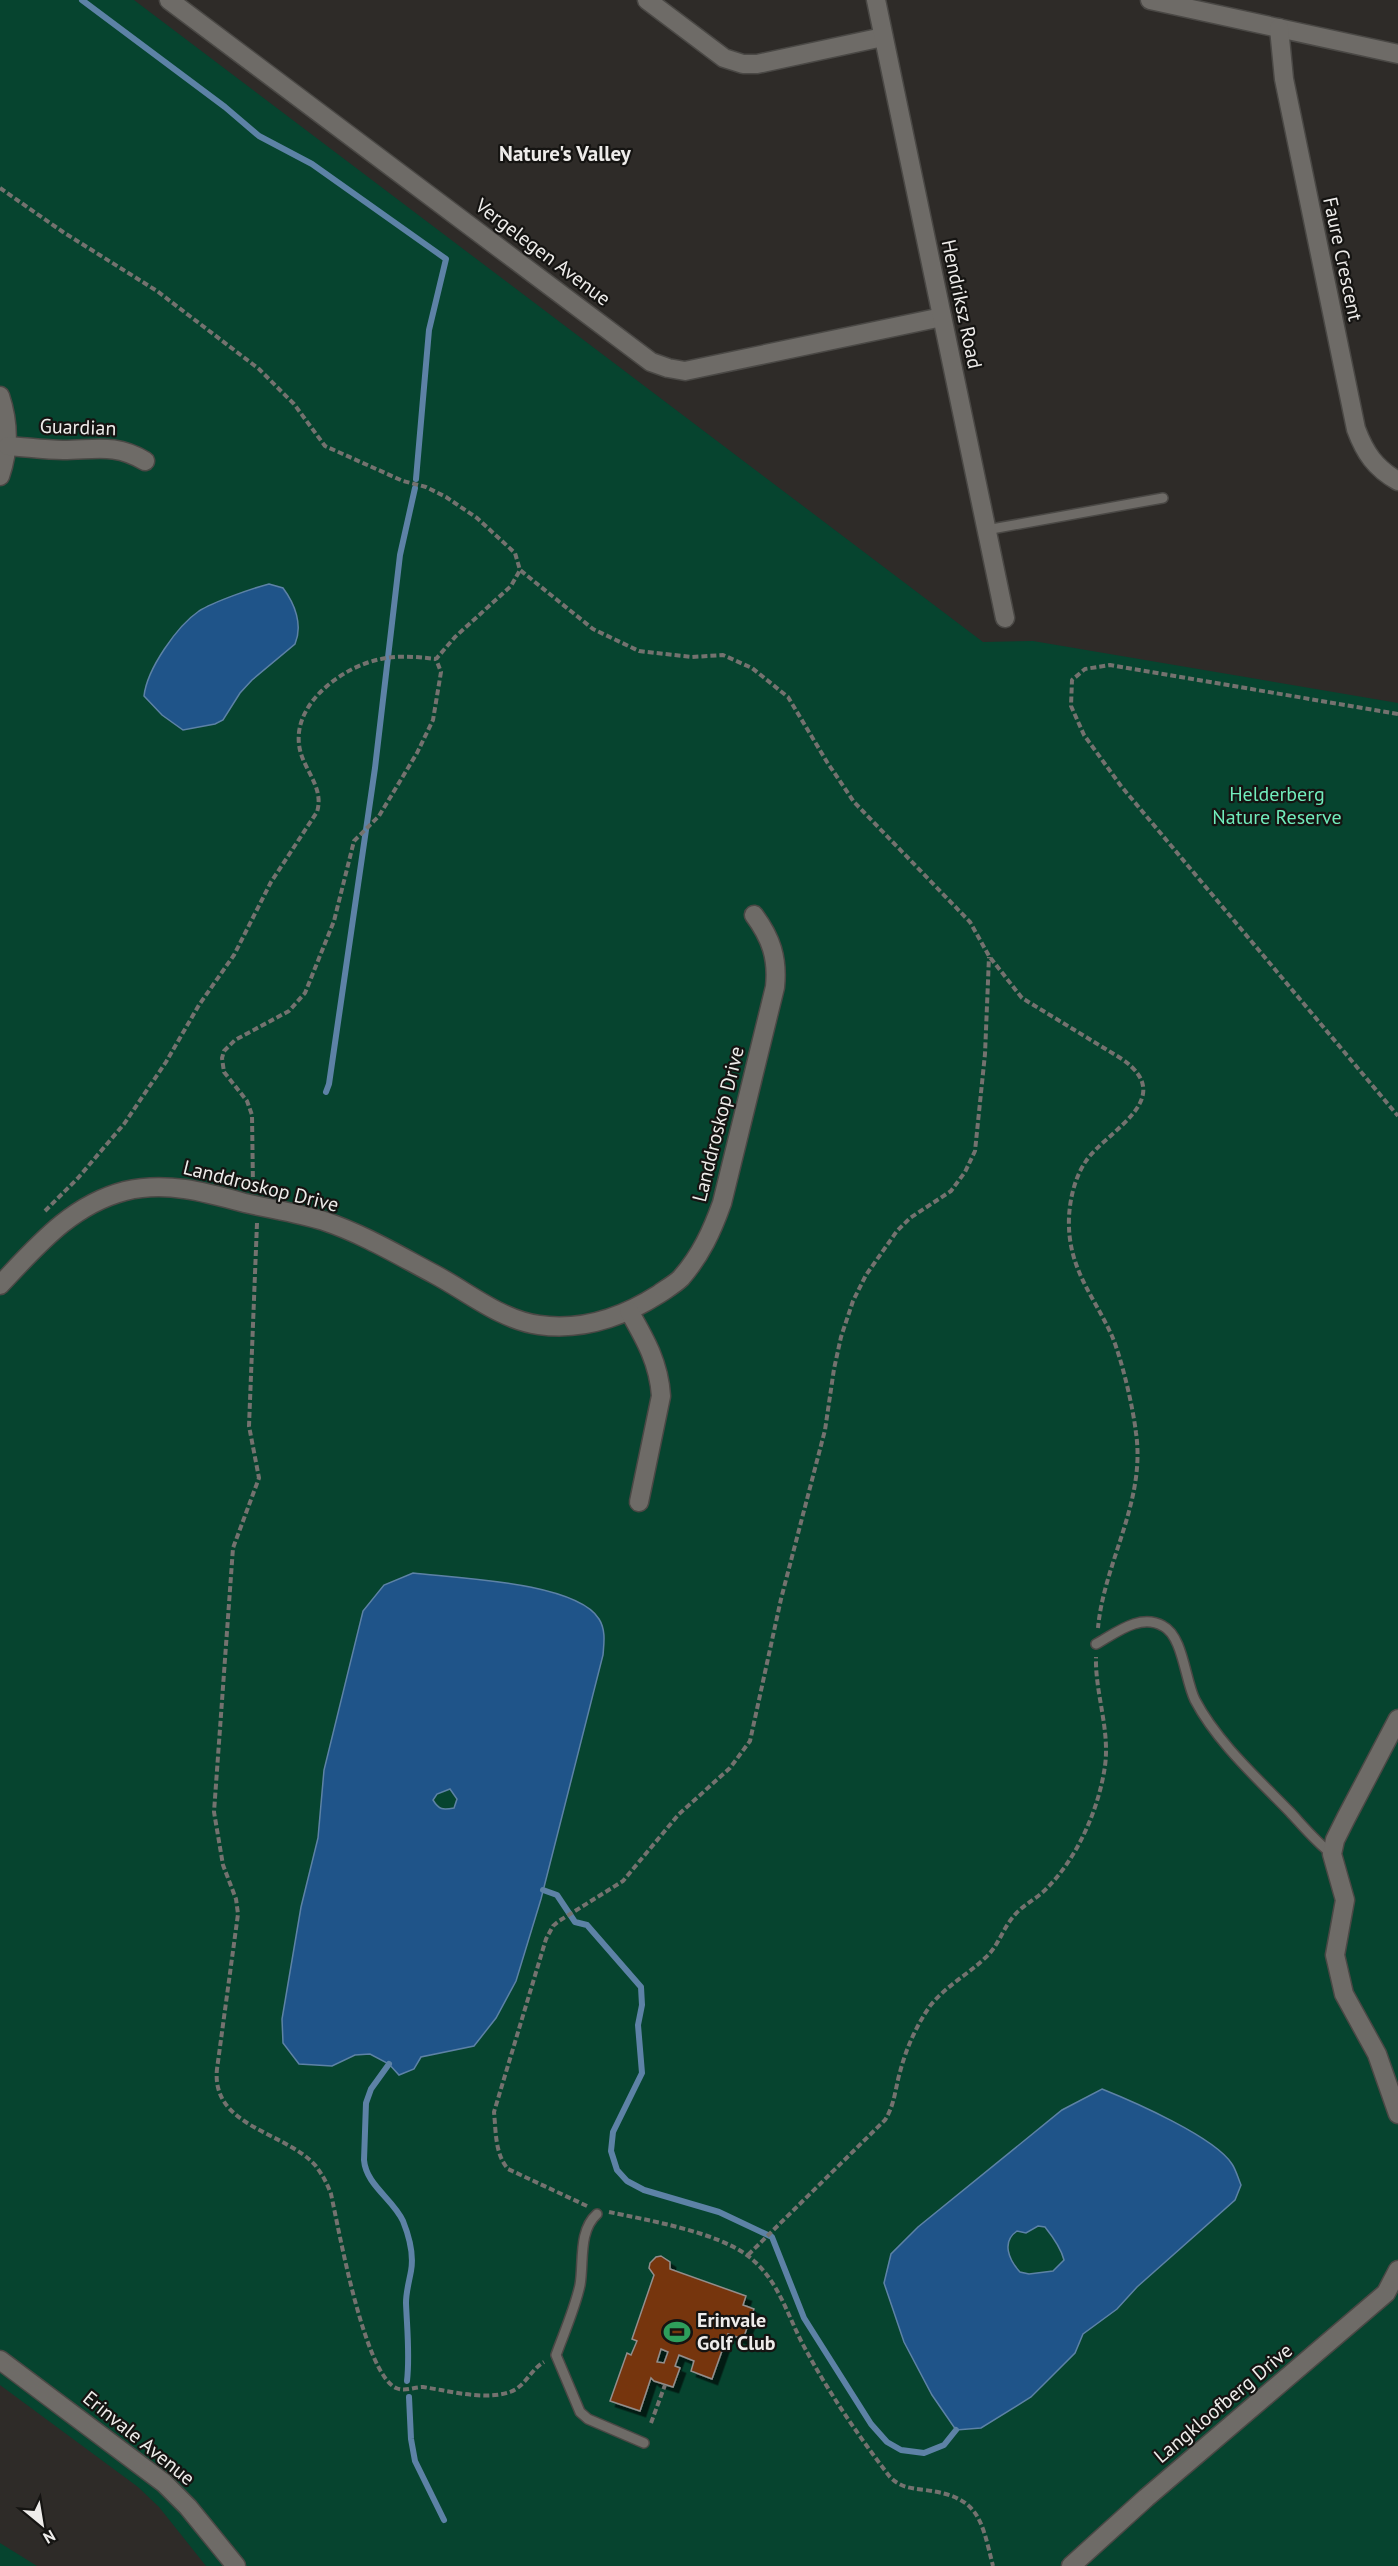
<svg xmlns="http://www.w3.org/2000/svg" width="1398" height="2566" viewBox="0 0 1398 2566" font-family="'PT Sans',sans-serif">
<style>
.green{fill:#06442f}
.water{fill:#1f5489;stroke:#5d82a6;stroke-width:1.5;fill-rule:evenodd}
.lines{fill:none;stroke-linecap:round;stroke-linejoin:round}
.stream{stroke:#5d82a6;stroke-width:6}
.building{fill:#76350f;stroke:#938e8c;stroke-width:1.5;fill-rule:evenodd;filter:url(#shadow)}
.lane-casing{stroke:#4a4845;stroke-width:12}
.street-casing{stroke:#4a4845;stroke-width:21}
.path{stroke:#74726f;stroke-width:4;stroke-dasharray:6 3;stroke-linecap:butt}
.lane{stroke:#6e6b67;stroke-width:9}
.street{stroke:#6e6b67;stroke-width:18}
.labels{text-anchor:middle;dominant-baseline:central;stroke-width:4.5;stroke-linejoin:round;paint-order:stroke}
.street-label{font-size:20px;fill:#eeecea;stroke:#151412}
.park-label{font-size:20px;fill:#71edbc;stroke:#151412}
.poi-label{font-size:20px;font-weight:bold;fill:#eeecea;stroke:#151412;text-anchor:start}
.neighbourhood-label{font-size:21px;font-weight:bold;fill:#eeecea;stroke:#151412}
</style>
<defs>
<filter id="shadow"><feDropShadow dx="5.5" dy="5.5" stdDeviation="0" flood-color="#0009"/></filter>
</defs>
<rect width="100%" height="100%" fill="#2e2b28"/>
<g class="green">
<polygon points="0,0 134,0 983,642 1033,641 1398,703 1398,2566 206,2566 159,2507 138,2487 0,2385"/>
<polygon points="0,2543 37,2566 0,2566"/>
</g>
<g class="water">
<path d="M269,584L283,588C295,604 303,625 295,644L252,680L240,693L223,720L215,724L183,730L162,715L144,696C147,669 177,626 199,611C213,602 253,588 269,584Z"/>
<path d="M413,1573C455,1578 576,1582 599,1619C606,1630 604,1643 603,1655L541,1899L516,1981L496,2018L474,2046L421,2057L414,2069L399,2075L389,2064L370,2054L355,2055L332,2066L299,2064L283,2043L282,2019L301,1907L318,1838L324,1770L363,1611L384,1585ZM450,1789L457,1799L454,1808C443,1810 439,1810 433,1800L437,1794Z"/>
<path d="M1102,2089C1132,2101 1215,2137 1232,2164C1236,2170 1238,2178 1241,2185L1235,2200L1137,2287L1117,2309L1083,2334L1075,2353L1031,2397L981,2428L956,2430L932,2395L904,2342L884,2283L891,2254L918,2227L1062,2110ZM1038,2226L1045,2227C1053,2237 1061,2248 1064,2260L1053,2271L1029,2274L1020,2272C1009,2260 1001,2242 1017,2231L1026,2233Z"/>
</g>
<g class="lines">
<g class="stream">
<polyline points="82,0 225,107 259,136 312,164 446,259 429,330 416,479"/>
<polyline points="326,1092 329,1084 375,768 400,555 415,488"/>
<polyline points="543,1890 557,1895 575,1922 587,1925 641,1987 642,2005 638,2025 642,2073 613,2132 611,2151 617,2170 627,2181 644,2190 719,2212 772,2237 804,2318 871,2424 887,2442 901,2450 924,2453 944,2445 956,2430"/>
<path d="M389,2064L371,2089L366,2103L364,2160C366,2185 393,2199 403,2221C409,2236 414,2255 411,2271C409,2282 406,2292 406,2303C407,2329 410,2355 407,2381"/>
<polyline points="409,2397 411,2439 415,2461 444,2520"/>
</g>
</g>
<path class="building" d="M661,2256L670,2262V2269L746,2296L743,2305L754,2309L743,2339L728,2334L712,2379L691,2371L694,2361L679,2355L675,2366L680,2368L673,2387L654,2381L651,2378L640,2411L610,2401L627,2353L631,2355L637,2341L632,2339L654,2275L649,2268L650,2263L656,2257ZM661,2349L668,2352L664,2363L657,2362Z"/>
<g class="lines">
<g class="lane-casing">
<g id="lane">
<polyline points="986,530 1163,498"/>
<path d="M1096,1644C1116,1633 1140,1613 1163,1626C1183,1636 1185,1680 1195,1700C1217,1742 1257,1778 1290,1812C1303,1826 1316,1842 1332,1854"/>
<path d="M597,2214C578,2231 584,2262 580,2285C575,2308 564,2333 556,2355L580,2412L588,2419L644,2443"/>
</g>
</g>
<g class="street-casing">
<g id="street">
<polyline points="169,0 651,362 668,368 685,371 942,317"/>
<polyline points="647,0 724,58 743,64 757,64 883,37"/>
<polyline points="876,0 1005,618"/>
<polyline points="1150,0 1398,54"/>
<path d="M1279,28L1284,79L1356,429C1365,453 1375,468 1398,481"/>
<path d="M0,396C9,423 9,450 0,476"/>
<path d="M8,446C26,447 45,450 63,450C95,450 115,443 145,461"/>
<path d="M0,1285C37,1246 71,1205 125,1191C166,1181 205,1192 245,1203C271,1209 298,1213 324,1221C363,1234 398,1255 434,1274C468,1292 501,1320 539,1325C582,1331 623,1317 659,1294C666,1289 675,1284 681,1278C701,1255 712,1231 722,1203L775,987C778,958 771,938 754,915"/>
<path d="M629,1311C645,1339 659,1363 661,1396L639,1502"/>
<polyline points="1398,1719 1346,1818 1335,1840 1332,1854 1345,1900 1335,1955 1344,1994 1377,2054 1398,2114"/>
<polyline points="0,2360 164,2483 188,2507 236,2566"/>
<polyline points="1071,2566 1146,2498 1386,2293 1398,2270"/>
</g>
</g>
<g class="path">
<path d="M0,188L63,232L157,291L259,369L294,404L325,446L403,481L426,487L446,497L477,518L515,553L520,570L593,629L639,651L692,657L723,655L752,668L788,697L827,762L854,802L970,922L989,956L1022,998L1122,1059C1179,1099 1106,1131 1086,1161C1075,1177 1070,1198 1069,1217C1067,1268 1093,1294 1112,1336C1122,1360 1133,1407 1136,1433C1146,1502 1104,1562 1098,1628"/>
<polyline points="1398,714 1110,665 1085,669 1072,680 1071,706 1084,735 1121,786 1398,1116"/>
<polyline points="253,1186 252,1115 247,1101 224,1072 222,1058 224,1051 235,1040 289,1011 305,993 334,921 354,841 379,816 417,753 433,720 441,672 436,659 455,637 511,586 520,570"/>
<path d="M45,1211L78,1178L124,1124L166,1062L199,1005L234,955L271,882L317,812C325,786 301,768 299,744C294,702 344,666 381,659C399,655 418,657 436,659"/>
<path d="M257,1223L249,1426L259,1478L233,1548L214,1812L223,1865L236,1899L238,1914L217,2069C211,2127 284,2131 315,2165C322,2174 327,2183 331,2194C339,2230 364,2373 396,2388C405,2392 414,2387 423,2387C429,2388 435,2389 441,2390C461,2394 490,2399 510,2392C526,2386 530,2370 544,2362"/>
<path d="M587,2206L508,2169C495,2154 496,2132 494,2112L546,1939L553,1926L559,1921L623,1881L679,1814L730,1768L750,1741L781,1599L825,1430L834,1369L841,1337L853,1301L866,1275L897,1231L910,1218L951,1191L965,1172L975,1151L985,1054L989,957"/>
<path d="M609,2212C647,2220 717,2232 748,2256C780,2280 788,2319 807,2352C831,2396 860,2438 890,2477C901,2488 911,2488 925,2490C979,2497 981,2518 993,2566"/>
<path d="M748,2255L885,2120C895,2104 895,2089 900,2072C906,2049 916,2026 930,2006C947,1985 966,1976 985,1958C998,1947 1002,1930 1013,1917C1022,1905 1037,1899 1047,1888C1078,1857 1099,1808 1105,1766C1110,1729 1095,1693 1096,1657"/>
<polyline points="651,2423 665,2385"/>
</g>
<use href="#lane" class="lane"/>
<use href="#street" class="street"/>
</g>
<defs>
<g id="stadium-bare" transform="scale(2.07)"><path d="M0-5a6.5 5 0 1 0 0 10a6.5 5 0 1 0 0-10ZM-3.5-1.8h7v3.6h-7Z" fill="#2e9e5b" stroke="#151412" stroke-width="2.5" paint-order="stroke"/></g>
</defs>
<g fill-rule="evenodd">
<use href="#stadium-bare" x="677" y="2332"/>
</g>
<g class="labels">
<g class="street-label">
<text transform="translate(543 252) rotate(37)">Vergelegen Avenue</text>
<text transform="translate(1343 259) rotate(78)">Faure Crescent</text>
<text transform="translate(962 304) rotate(78)">Hendriksz Road</text>
<text transform="translate(78 427) rotate(2)">Guardian</text>
<text transform="translate(718 1124) rotate(-76)">Landdroskop Drive</text>
<text transform="translate(261 1186) rotate(14)">Landdroskop Drive</text>
<text transform="translate(1223 2403) rotate(-40)">Langkloofberg Drive</text>
<text transform="translate(139 2438) rotate(39)">Erinvale Avenue</text>
</g>
<g class="park-label">
<text x="1277" y="794">Helderberg<tspan x="1277" dy="23">Nature Reserve</tspan></text>
</g>
<g class="poi-label">
<text x="697" y="2320">Erinvale<tspan x="697" dy="23">Golf Club</tspan></text>
</g>
<g class="neighbourhood-label">
<text x="565" y="153">Nature's Valley</text>
</g>
</g>
<g transform="translate(42 2524) rotate(150)" stroke="#151412" stroke-width="4.5" paint-order="stroke">
<path d="M0-4.5L10 22L0 15L-10 22Z" fill="#eeecea"/>
<text y="-9" font-size="16" font-weight="bold" text-anchor="middle" fill="#eeecea">N</text>
</g>
</svg>
